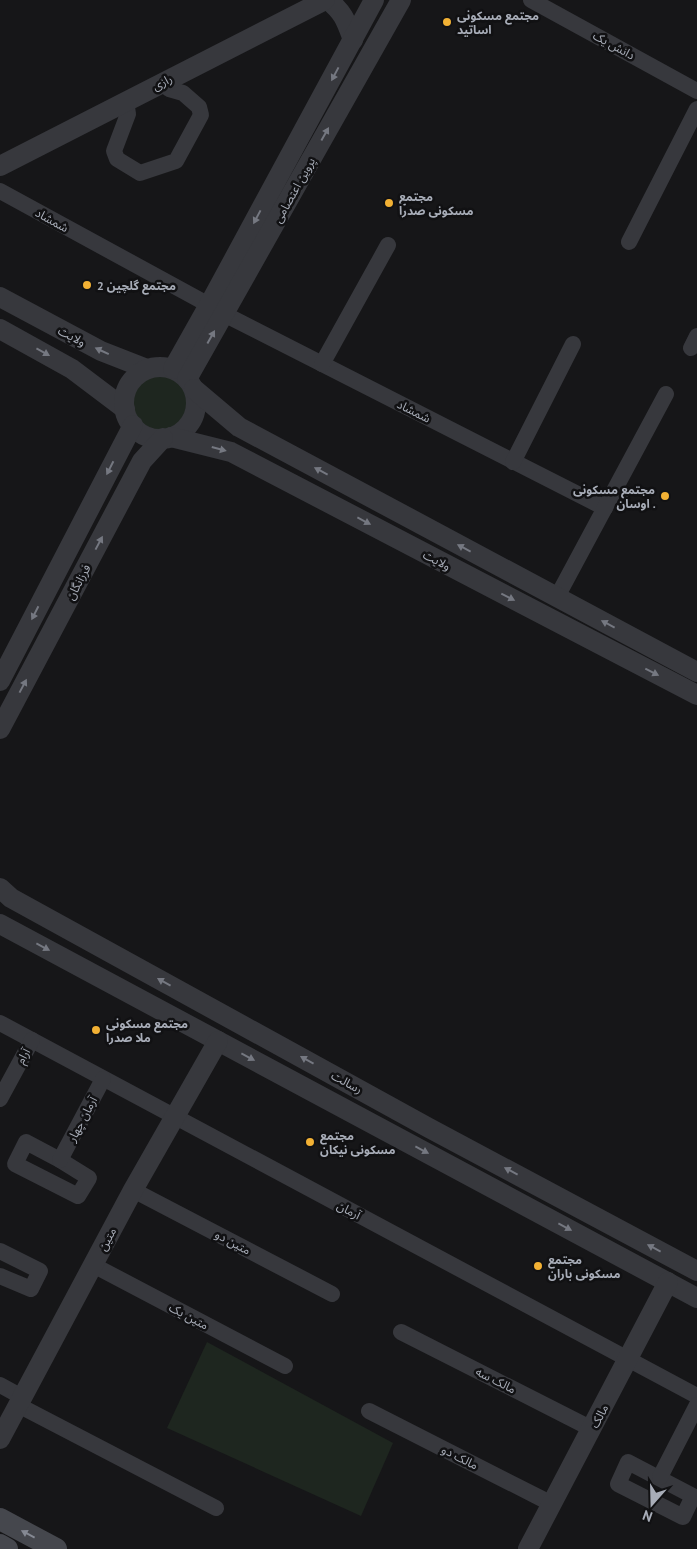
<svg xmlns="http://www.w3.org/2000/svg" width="697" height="1549" viewBox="0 0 697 1549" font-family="'PT Sans','Noto Sans Arabic',sans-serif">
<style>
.green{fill:#1e261f}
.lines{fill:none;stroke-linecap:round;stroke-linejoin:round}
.minor{stroke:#37383d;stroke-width:16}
.tertiary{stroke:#37383d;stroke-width:20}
.secondary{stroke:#45474d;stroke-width:22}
.oneway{fill:#757881}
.oneway2{fill:#858993}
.poi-dot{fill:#f2b134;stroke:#111113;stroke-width:2}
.labels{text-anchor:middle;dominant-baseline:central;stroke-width:5;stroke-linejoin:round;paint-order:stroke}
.poi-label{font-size:12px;font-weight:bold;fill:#a8adb8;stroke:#111113;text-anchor:start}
.street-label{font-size:12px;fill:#a8adb8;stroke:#111113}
</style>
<rect width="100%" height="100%" fill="#161618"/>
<g class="green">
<circle cx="160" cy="403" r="27"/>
<polygon points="207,1342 393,1443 361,1516 167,1428"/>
</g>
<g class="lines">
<g class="minor">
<polyline points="531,0 697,91"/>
<polyline points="126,101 128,114 114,151 117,159 140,173 176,161 201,115 199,107 183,93 169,89 164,81"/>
<polyline points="0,191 209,305"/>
<polyline points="629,242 697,109"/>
<polyline points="224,314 605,508"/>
<polyline points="691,348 697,336"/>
<polyline points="322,364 388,245"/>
<polyline points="513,462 573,344"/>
<polyline points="557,597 666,394"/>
<polyline points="0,1023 697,1396"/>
<polyline points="0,1099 32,1040"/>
<polygon points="26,1142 60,1160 89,1178 78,1196 15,1164"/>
<polyline points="60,1160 103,1079"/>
<polyline points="133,1190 332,1294"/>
<polyline points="0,1251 40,1271 31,1289 0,1276"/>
<polyline points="93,1265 285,1366"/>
<polyline points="401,1332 592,1429"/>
<polyline points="0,1385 22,1397"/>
<polyline points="18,1405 216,1508"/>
<polyline points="369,1411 552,1504"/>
<polygon points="628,1462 693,1496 683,1517 618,1484"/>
<polyline points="660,1477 697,1405"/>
</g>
<g class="tertiary">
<path d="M328,0C344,13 346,21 353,40"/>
<polyline points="0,166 325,0"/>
<polyline points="0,297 101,351 147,369"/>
<polyline points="0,329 72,369 125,409"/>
<circle cx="160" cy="403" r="36"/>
<polyline points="173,369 209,305 374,0"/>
<polyline points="187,379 401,0"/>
<polyline points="194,389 239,427 697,672"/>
<polyline points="171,437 231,452 697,695"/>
<polyline points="0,681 133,425"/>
<polyline points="0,729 142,461 163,438"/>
<polyline points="0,888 11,898 429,1128 697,1271"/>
<polyline points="0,924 697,1298"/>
<polyline points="0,1439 133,1190 218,1041"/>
<polyline points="528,1549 668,1282"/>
</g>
<g class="secondary">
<polyline points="0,1519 56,1549"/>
<polyline points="0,1545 7,1549"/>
</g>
</g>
<defs><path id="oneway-solid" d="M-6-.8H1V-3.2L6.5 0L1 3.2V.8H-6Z" transform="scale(1.25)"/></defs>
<g class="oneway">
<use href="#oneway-solid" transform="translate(335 74) rotate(118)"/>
<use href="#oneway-solid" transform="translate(325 134) rotate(-61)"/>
<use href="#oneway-solid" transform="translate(257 217) rotate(118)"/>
<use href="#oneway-solid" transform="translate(211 337) rotate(-61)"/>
<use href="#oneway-solid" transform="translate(102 351) rotate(-155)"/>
<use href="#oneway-solid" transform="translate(43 352) rotate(29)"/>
<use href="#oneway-solid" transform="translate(219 449) rotate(15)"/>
<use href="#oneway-solid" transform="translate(110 468) rotate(117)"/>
<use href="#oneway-solid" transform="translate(321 471) rotate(-152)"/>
<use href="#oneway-solid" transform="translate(364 521) rotate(28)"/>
<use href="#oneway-solid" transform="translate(99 543) rotate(-62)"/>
<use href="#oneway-solid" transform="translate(464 548) rotate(-152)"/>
<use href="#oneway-solid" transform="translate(508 597) rotate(27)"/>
<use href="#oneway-solid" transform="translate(35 613) rotate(117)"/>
<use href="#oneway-solid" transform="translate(608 624) rotate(-152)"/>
<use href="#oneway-solid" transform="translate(652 672) rotate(27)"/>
<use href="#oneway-solid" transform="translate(23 686) rotate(-62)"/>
<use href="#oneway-solid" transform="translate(43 947) rotate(28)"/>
<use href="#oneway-solid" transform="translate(164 982) rotate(-151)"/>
<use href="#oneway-solid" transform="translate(248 1057) rotate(28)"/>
<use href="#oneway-solid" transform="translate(307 1060) rotate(-151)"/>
<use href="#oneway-solid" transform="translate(422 1150) rotate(28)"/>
<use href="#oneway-solid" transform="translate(511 1171) rotate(-152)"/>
<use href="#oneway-solid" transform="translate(565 1227) rotate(28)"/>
<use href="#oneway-solid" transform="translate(654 1248) rotate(-152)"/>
</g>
<use class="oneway2" href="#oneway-solid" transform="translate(28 1534) rotate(-152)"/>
<g class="poi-dot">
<circle cx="447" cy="22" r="5"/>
<circle cx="389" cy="203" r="5"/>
<circle cx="87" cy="285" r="5"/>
<circle cx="665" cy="496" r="5"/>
<circle cx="96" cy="1030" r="5"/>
<circle cx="310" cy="1142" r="5"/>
<circle cx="538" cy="1266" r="5"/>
</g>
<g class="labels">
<g class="poi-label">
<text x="457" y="15">مجتمع مسکونی<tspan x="457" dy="14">اساتید</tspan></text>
<text x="399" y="196">مجتمع<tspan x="399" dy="14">مسکونی صدرا</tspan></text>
<text x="97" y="285">مجتمع گلچین 2</text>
<text x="655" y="489" text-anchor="end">مجتمع مسکونی<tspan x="655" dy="14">اوسان .</tspan></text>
<text x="106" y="1023">مجتمع مسکونی<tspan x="106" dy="14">ملا صدرا</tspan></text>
<text x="320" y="1135">مجتمع<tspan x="320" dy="14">مسکونی نیکان</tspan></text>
<text x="548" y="1259">مجتمع<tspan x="548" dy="14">مسکونی باران</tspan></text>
</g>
<g class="street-label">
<text transform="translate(614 45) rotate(29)">دانش یک</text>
<text transform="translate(162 82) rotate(-27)">رازی</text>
<text transform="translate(294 190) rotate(-61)">پروین اعتصامی</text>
<text transform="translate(52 220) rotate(29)">شمشاد</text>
<text transform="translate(72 336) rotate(28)">ولایت</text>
<text transform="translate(414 411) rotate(27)">شمشاد</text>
<text transform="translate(437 560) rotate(28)">ولایت</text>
<text transform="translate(78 582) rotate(-62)">فرزانگان</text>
<text transform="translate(23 1056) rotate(-62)">آرام</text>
<text transform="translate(347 1082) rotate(29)">رسالت</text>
<text transform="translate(82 1119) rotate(-62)">آرمان چهار</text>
<text transform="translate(349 1210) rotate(28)">آرمان</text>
<text transform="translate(107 1239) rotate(-62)">متین</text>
<text transform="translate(233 1242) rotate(28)">متین دو</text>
<text transform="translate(189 1316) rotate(28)">متین یک</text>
<text transform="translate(496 1380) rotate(27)">مالک سه</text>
<text transform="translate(599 1416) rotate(-62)">مالک</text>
<text transform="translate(460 1457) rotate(27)">مالک دو</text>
</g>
</g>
<g transform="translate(652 1504) rotate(200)" stroke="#111113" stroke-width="4" paint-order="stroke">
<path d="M0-4L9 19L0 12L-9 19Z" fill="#a8adb8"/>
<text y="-8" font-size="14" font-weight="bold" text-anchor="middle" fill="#a8adb8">N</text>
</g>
</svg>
